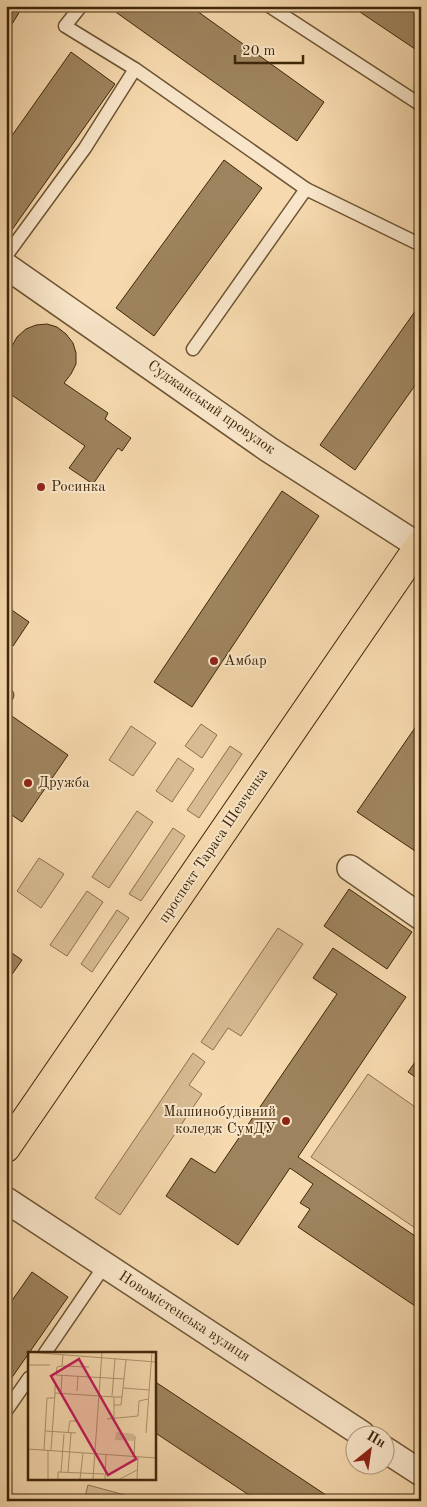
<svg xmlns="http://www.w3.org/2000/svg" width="427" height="1507" viewBox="0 0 427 1507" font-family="'Old Standard TT',serif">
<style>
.green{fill:#d7bb92;stroke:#8b714d}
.building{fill:#9e845e;stroke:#3f2708}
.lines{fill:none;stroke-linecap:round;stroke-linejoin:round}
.lane-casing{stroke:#6d5432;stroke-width:15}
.street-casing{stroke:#6d5432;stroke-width:28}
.primary-casing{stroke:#3f2708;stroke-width:30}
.lane{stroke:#f9e6ca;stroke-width:12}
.street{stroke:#f9e6ca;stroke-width:25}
.primary{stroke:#f6d9ae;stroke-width:28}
.poi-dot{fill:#8f2418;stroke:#f9e6ca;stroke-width:2}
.labels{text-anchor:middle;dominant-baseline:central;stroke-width:4;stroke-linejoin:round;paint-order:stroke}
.street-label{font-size:15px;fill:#3f2708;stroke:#f9e6ca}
.poi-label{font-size:15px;fill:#3f2708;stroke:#f9e6ca;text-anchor:start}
.inset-road{fill:none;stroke:#ad926c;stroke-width:1}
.view{fill:#c2185b;fill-opacity:0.15;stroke:#c2185b;stroke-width:2.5}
.inset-edge{fill:none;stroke:#3f2708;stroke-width:2.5}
</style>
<rect width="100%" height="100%" fill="#f6d9ae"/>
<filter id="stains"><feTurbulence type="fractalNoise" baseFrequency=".004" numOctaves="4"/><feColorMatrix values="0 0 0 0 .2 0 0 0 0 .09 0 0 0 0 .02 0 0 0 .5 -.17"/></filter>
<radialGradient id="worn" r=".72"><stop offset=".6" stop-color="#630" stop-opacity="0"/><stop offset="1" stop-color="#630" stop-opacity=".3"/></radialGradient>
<g class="green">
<polygon points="201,724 217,735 202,758 185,746"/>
<polygon points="131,726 156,743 133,776 109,760"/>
<polygon points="230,746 242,754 199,818 187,810"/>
<polygon points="178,758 194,769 172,802 156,791"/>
<polygon points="137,811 153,822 109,888 92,877"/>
<polygon points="173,828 185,836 141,901 129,894"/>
<polygon points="39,858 64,874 41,908 17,891"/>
<polygon points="87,891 103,902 67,956 50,945"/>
<polygon points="117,910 129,918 92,972 81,964"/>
<polygon points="278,928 303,944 241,1036 228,1028 213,1050 201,1042"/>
<polygon points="193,1053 205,1062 189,1085 202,1094 120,1215 95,1198"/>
<polygon points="368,1074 421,1111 421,1232 311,1157"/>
<polygon points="88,1485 147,1501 84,1501"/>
</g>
<g class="building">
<polygon points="6,6 23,6 6,34"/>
<polygon points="112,6 190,6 324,102 297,141 110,8"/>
<polygon points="351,6 415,6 421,10 421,53"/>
<polygon points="71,52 115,84 9,234 6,232 6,144"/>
<polygon points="224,160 262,188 154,336 116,308"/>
<polygon points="421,303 421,377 355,470 320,445"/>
<polygon points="47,324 57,327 66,334 73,343 76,353 76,364 71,374 64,383 108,413 105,419 131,438 122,451 118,448 93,484 69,468 85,446 6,391 6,342 12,346 17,337 26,329 36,325"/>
<polygon points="282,491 319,516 192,707 154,682"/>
<polygon points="6,606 29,622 13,646 6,641"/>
<polygon points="6,712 68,755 22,822 6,811"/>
<polygon points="421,719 421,792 418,796 421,798 421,855 357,812"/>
<polygon points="349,889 412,932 387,969 324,926"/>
<polygon points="333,948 406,997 298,1157 421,1240 421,1310 298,1227 310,1209 300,1203 313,1184 290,1168 238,1245 166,1196 191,1158 215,1173 337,994 313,978"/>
<polygon points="6,949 22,960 6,983"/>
<polygon points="421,1054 421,1081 408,1072"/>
<polygon points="32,1272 68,1297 6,1386 6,1309"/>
<polygon points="154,1381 335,1501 258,1501 154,1432"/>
</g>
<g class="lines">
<g class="lane-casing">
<g id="lane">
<polyline points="81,6 65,26 135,69 306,189 421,245"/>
<polyline points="269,6 421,105"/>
<polyline points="6,256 85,148 135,69"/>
<polyline points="193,349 306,189"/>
<polyline points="6,694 7,695"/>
<polyline points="45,1353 105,1265"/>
<polyline points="6,1411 29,1378"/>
</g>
</g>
<g class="street-casing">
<g id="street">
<polyline points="6,266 268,449 419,546"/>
<polyline points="350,868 421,917"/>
<polyline points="6,1200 362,1434"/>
<polyline points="384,1449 421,1473"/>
</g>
</g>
<g class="primary-casing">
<polyline id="primary" points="6,1148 421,543"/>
</g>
<use href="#lane" class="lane"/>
<use href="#street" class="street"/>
<use href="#primary" class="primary"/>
</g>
<g class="poi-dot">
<circle cx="41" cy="487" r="5"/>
<circle cx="214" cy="661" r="5"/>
<circle cx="28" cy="783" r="5"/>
<circle cx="286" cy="1121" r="5"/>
</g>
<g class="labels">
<g class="street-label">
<text transform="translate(211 408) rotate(35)">Суджанський провулок</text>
<text transform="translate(214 846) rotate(-56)">проспект Тараса Шевченка</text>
<text transform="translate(184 1317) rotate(33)">Новомістенська вулиця</text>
</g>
<g class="poi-label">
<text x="51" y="487">Росинка</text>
<text x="224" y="661">Амбар</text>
<text x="38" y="783">Дружба</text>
<text x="276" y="1112" text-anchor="end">Машинобудівний<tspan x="276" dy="17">коледж СумДУ</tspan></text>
</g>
</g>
<g transform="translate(28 1352)">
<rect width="128" height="128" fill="#f6d9ae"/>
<path d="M88,80L106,82V89L87,88Z" fill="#d7bb92"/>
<path class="inset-road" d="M0,0L128,10M35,3L34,14L29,15L28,23L96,27M1,13H22M34,14L61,15M0,24L1,1M27,34V41L86,45V68M95,36L121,38M49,39L50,24M33,41L34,23M84,44L87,7M86,45H94L98,8M86,53H93L94,45M79,67L110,64L111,49L120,47M17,79L48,81M40,81L42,69H50M118,81L124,0M0,97L128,106M16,98L19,46H27M23,98L27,41M106,105L107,84M33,120L36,82M40,120L43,81M20,127V98M30,127V120L76,122M52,127L55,101M65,127L74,0M77,127L78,103M92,127L109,118M109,127L110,105"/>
<path class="view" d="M51,7L108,107L80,123L23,24Z"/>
<rect width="128" height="128" class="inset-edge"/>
</g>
<rect width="427" height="1507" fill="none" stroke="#f6d9ae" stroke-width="25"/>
<rect x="8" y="8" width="412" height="1492" fill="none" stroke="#3f2708" stroke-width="2.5"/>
<rect x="12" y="12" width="402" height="1482" fill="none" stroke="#3f2708"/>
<g transform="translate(370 1450) rotate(30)"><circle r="24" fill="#f9e6ca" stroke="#af9a7c"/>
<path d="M0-4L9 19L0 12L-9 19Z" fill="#8f2418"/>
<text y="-8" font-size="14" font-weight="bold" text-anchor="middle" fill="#3f2708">Пн</text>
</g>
<path d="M235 55v8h68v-8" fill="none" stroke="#3f2708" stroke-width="2.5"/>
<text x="242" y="55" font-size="15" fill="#3f2708" stroke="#f9e6ca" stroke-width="4" paint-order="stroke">20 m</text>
<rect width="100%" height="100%" filter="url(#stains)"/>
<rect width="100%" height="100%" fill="url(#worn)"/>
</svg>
